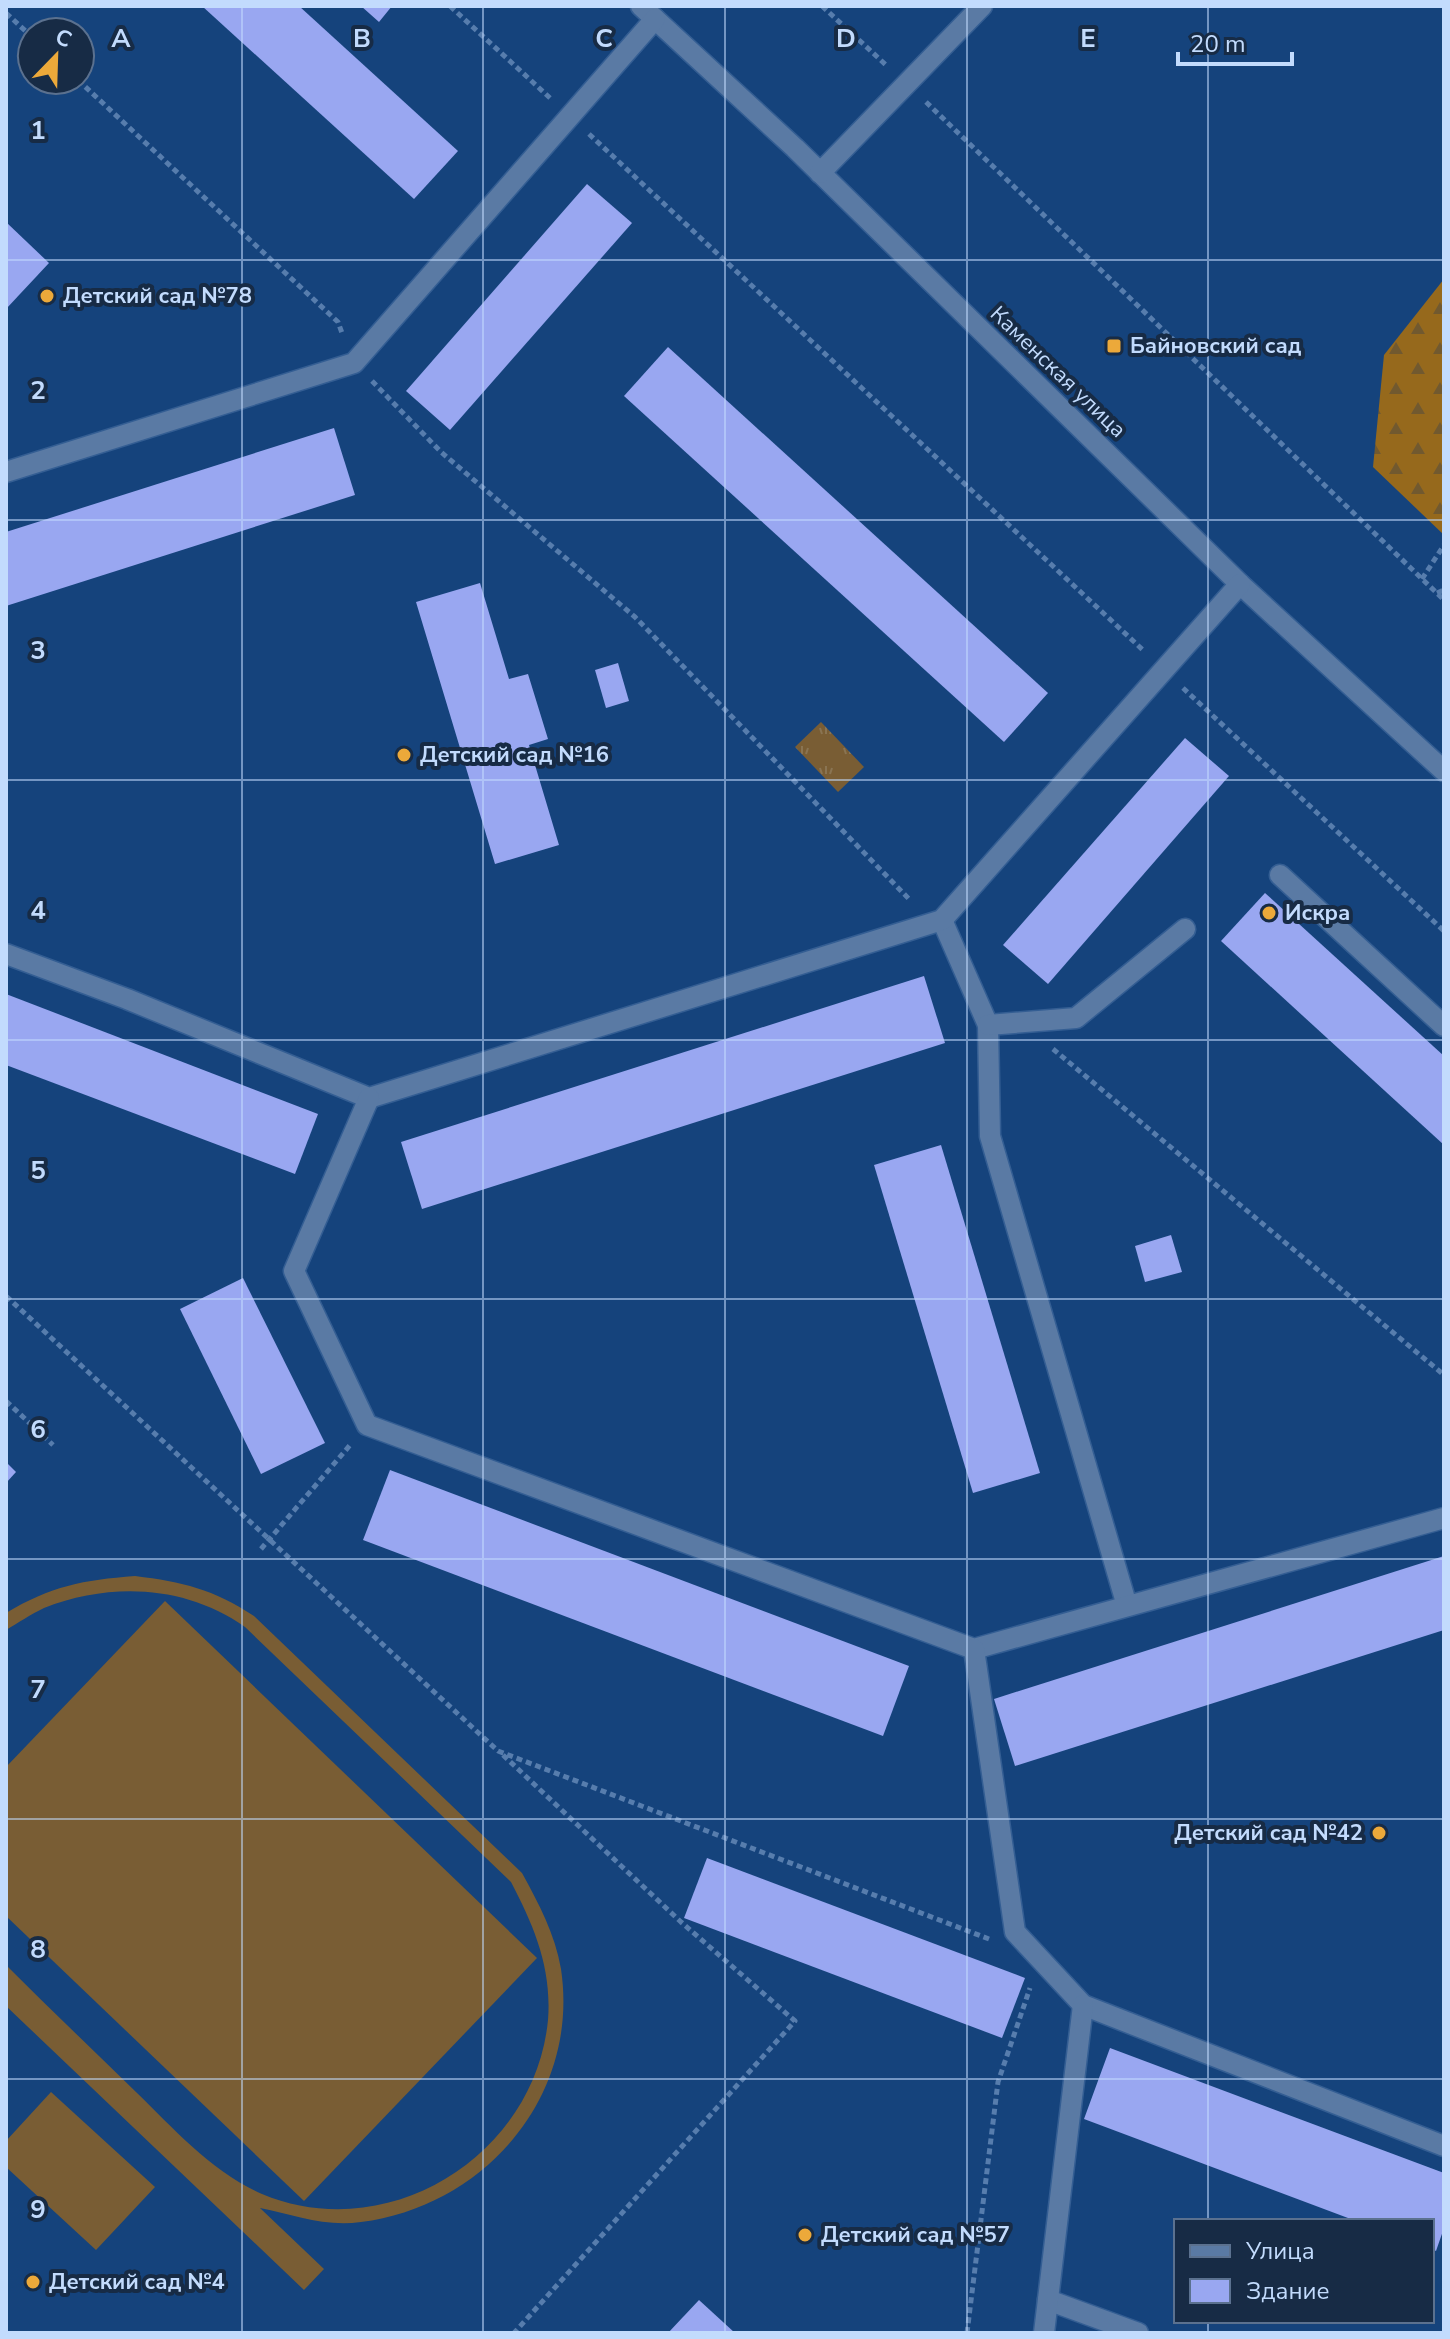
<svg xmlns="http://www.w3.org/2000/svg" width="1450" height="2339" viewBox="0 0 1450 2339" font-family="'Nunito Sans',sans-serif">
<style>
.grass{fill:url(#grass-tufts)}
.forest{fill:url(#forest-firs)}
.pitch{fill:#795d34}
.building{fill:#99a7f1}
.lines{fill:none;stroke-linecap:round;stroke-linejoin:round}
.minor-casing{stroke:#345e93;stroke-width:23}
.path{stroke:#577dad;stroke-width:5;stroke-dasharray:6 4;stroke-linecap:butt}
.minor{stroke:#5a7aa4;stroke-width:20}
.grid{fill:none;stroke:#c2dbfd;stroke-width:2;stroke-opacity:0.55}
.poi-dot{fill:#eca93a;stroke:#172b45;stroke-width:3}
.labels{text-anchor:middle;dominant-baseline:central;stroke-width:8;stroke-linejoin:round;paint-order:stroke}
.poi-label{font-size:22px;font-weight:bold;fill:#c2dbfd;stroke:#172b45;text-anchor:start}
.street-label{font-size:22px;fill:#c2dbfd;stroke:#172b45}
.grid-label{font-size:26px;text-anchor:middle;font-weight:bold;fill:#c2dbfd;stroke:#172b45;stroke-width:8;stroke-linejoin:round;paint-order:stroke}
</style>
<defs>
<pattern id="grass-tufts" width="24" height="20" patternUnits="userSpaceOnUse" patternTransform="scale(2)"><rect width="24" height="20" fill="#795d34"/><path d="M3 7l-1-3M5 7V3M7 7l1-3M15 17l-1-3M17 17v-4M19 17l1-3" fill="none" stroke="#8a7452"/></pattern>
<pattern id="forest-firs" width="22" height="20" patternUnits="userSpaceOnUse" patternTransform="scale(2)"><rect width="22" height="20" fill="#96691c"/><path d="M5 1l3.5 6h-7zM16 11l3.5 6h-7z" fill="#71592f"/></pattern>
</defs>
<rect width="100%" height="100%" fill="#15437c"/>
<polygon class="grass" points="821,722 864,767 838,792 795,747"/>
<polygon class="forest" points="1444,279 1444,535 1373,467 1384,355"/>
<g class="pitch">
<path d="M135,1576C183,1582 213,1589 254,1616L522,1873C539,1904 555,1934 561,1969C580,2096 485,2206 361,2222C325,2227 294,2215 260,2208L324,2269L304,2290L6,2006V1965C49,2008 93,2050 136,2092C175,2130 212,2172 262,2194C389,2247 535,2155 548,2020C552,1968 534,1926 511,1882L245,1627C185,1585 111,1582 44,1608C31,1614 18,1623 6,1630V1613C51,1586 83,1580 135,1576Z"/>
<polygon points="165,1601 537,1958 304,2201 6,1916 6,1767"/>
<polygon points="51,2092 155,2187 96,2250 6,2167 6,2141"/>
</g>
<g class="building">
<polygon points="202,6 299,6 458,151 414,199"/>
<polygon points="361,6 392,6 379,22"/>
<polygon points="587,184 632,223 450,430 406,391"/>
<polygon points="6,222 49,263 6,309"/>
<polygon points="668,347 1048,693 1004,742 624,396"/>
<polygon points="334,428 355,495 6,606 6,532"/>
<polygon points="480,583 509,679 528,674 548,739 529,745 559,845 495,864 416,602"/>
<polygon points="618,663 629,701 606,708 595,670"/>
<polygon points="1185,738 1229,776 1048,984 1003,945"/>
<polygon points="1265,893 1444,1056 1444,1145 1221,941"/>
<polygon points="924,976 945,1043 422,1209 401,1142"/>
<polygon points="6,994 318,1114 295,1174 6,1065"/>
<polygon points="941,1145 1040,1473 973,1493 874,1165"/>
<polygon points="1171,1235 1182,1272 1145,1282 1135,1246"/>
<polygon points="243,1278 325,1443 261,1474 180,1309"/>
<polygon points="6,1462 16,1472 6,1483"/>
<polygon points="390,1470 909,1666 883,1736 363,1540"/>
<polygon points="1444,1556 1444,1630 1015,1766 994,1699"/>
<polygon points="707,1858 1025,1978 1002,2038 684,1918"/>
<polygon points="1110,2048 1444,2173 1444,2228 1436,2251 1432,2249 1432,2221 1356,2221 1084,2119"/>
<polygon points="699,2300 735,2333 668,2333"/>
</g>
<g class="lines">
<g class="minor-casing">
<g id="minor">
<polyline points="641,6 795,148 1240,584 1444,771"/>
<polyline points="820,173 982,6"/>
<polyline points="6,472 354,363 655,19"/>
<polyline points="1280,875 1444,1026"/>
<polyline points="942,920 988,1025 990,1136 1127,1606"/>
<polyline points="6,954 127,999 369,1098 942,920 1240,584"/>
<polyline points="988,1025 1076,1018 1185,929"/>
<polyline points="369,1098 294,1271 367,1425 974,1649 1444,1518"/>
<polyline points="974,1649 1015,1932 1083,2005 1444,2146"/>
<polyline points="1048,2300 1138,2333"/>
<polyline points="1044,2333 1083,2005"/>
</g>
</g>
<g class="path">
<polyline points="450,6 550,98"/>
<polyline points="822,6 886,65"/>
<polyline points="6,13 32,37"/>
<polyline points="78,80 338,322 342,333"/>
<polyline points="926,102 1444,600"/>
<polyline points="589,134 1144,651"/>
<polyline points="372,381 441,452 635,617 909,899"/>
<polyline points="1422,579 1444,545"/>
<polyline points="1437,593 1444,590"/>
<polyline points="1183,688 1444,931"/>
<polyline points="1053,1049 1444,1375"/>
<polyline points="6,1296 498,1751 989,1939"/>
<polyline points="6,1401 53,1445"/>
<polyline points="261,1549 351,1444"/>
<polyline points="503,1755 681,1922 795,2021 514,2333"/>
<polyline points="967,2333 998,2082 1030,1988"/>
</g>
<use href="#minor" class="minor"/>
</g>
<path class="grid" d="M242,6V2333M483,6V2333M725,6V2333M967,6V2333M1208,6V2221M6,260H1444M6,520H1444M6,780H1444M6,1040H1444M6,1299H1444M6,1559H1444M6,1819H1444M6,2079H1444M1208,2321V2333"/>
<g class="poi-dot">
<circle cx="47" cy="296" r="8"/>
<rect x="1106" y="338" width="16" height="16" rx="4"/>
<circle cx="404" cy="755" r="8"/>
<circle cx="1269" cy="913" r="8"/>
<circle cx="1379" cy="1833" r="8"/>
<circle cx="805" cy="2235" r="8"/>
<circle cx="33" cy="2282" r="8"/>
</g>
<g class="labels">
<g class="poi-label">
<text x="63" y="296">Детский сад №78</text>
<text x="1130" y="346">Байновский сад</text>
<text x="420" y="755">Детский сад №16</text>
<text x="1285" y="913">Искра</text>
<text x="1363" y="1833" text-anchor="end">Детский сад №42</text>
<text x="821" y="2235">Детский сад №57</text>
<text x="49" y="2282">Детский сад №4</text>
</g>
<g class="street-label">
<text transform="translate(1058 372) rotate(44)">Каменская улица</text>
</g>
</g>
<g class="grid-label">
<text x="121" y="47">A</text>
<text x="362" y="47">B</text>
<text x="604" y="47">C</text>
<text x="846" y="47">D</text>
<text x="1088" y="47">E</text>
<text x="38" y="139">1</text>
<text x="38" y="399">2</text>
<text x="38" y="659">3</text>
<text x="38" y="919">4</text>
<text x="38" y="1179">5</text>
<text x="38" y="1438">6</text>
<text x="38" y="1698">7</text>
<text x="38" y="1958">8</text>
<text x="38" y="2218">9</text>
</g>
<rect width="1450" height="2339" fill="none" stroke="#c2dbfd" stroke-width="16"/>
<rect x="1174" y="2219" width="260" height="104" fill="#172b45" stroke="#5b718f" stroke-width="2"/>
<rect x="1190" y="2245" width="40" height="12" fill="#5a7aa4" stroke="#5b718f" stroke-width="2"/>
<text x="1246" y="2259" font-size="24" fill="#c2dbfd">Улица</text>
<rect x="1190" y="2279" width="40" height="24" fill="#99a7f1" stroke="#5b718f" stroke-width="2"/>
<text x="1246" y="2299" font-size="24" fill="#c2dbfd">Здание</text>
<g transform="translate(56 56) rotate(23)"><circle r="38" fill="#172b45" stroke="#5b718f" stroke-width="2"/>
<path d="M0-6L14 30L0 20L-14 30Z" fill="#eca93a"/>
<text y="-12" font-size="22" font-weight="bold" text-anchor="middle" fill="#c2dbfd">С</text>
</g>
<path d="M1178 52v12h114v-12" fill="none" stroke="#c2dbfd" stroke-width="4"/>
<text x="1190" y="52" font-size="24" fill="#c2dbfd" stroke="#172b45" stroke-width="6" paint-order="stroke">20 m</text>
</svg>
